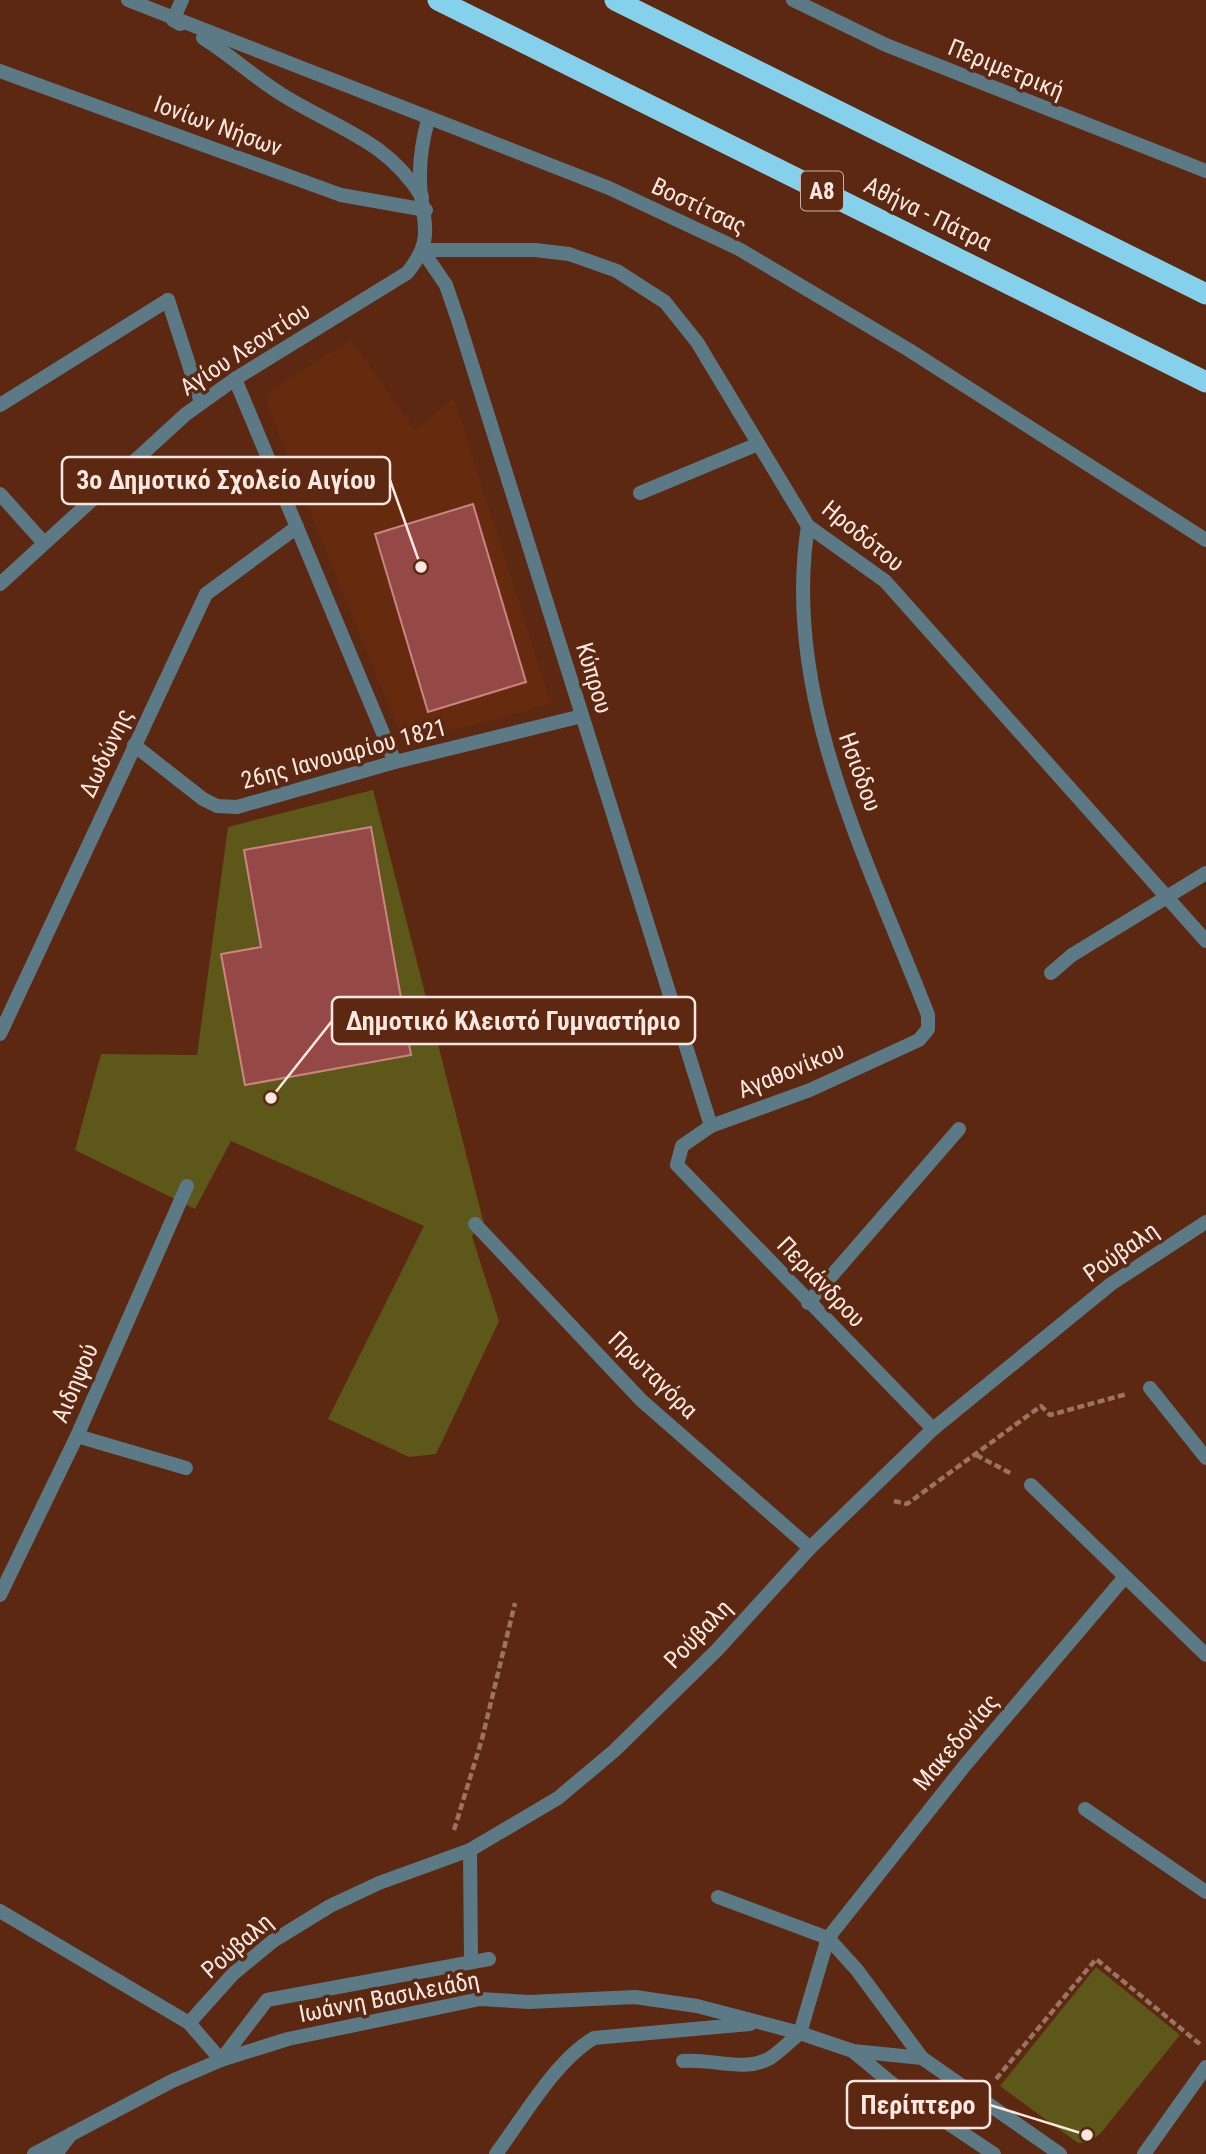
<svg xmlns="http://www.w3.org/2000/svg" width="1206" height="2154" viewBox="0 0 1206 2154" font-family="'Roboto Condensed',sans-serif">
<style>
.built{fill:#662a0f}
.green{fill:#5d5719}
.building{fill:#954947;stroke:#c98582;stroke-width:2}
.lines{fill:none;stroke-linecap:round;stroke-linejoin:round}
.path{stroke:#9b7362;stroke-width:4.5;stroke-dasharray:7 3.5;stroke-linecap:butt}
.service{stroke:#5c7a85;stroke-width:14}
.minor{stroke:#5c7a85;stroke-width:14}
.tertiary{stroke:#5c7a85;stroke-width:14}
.motorway{stroke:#85d1ec;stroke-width:21}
.labels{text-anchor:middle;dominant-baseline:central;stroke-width:7;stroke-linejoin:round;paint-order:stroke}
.shield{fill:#5c2811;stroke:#ccaea2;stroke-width:2}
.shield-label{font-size:23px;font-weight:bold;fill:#fce8e0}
.street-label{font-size:24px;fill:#fce8e0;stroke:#5c2811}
.leader{fill:none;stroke:#fce8e0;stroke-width:2.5}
.callout-dot{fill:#fce8e0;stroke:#5c2811;stroke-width:2.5}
.callout{fill:#5c2811;stroke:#fce8e0;stroke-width:2.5}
.callout-label{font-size:26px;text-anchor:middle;font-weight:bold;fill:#fce8e0}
</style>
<rect width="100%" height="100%" fill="#5c2811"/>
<polygon class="built" points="351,340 415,430 454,398 551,704 416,740 405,737 399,731 267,405 270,391"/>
<g class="green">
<polygon points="373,790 484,1224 472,1236 499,1321 436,1454 409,1457 328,1419 424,1226 231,1141 195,1209 75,1150 101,1054 197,1055 228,827"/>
<polygon points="1096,1967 1180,2035 1100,2134 1089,2142 1078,2143 1000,2086"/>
</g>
<g class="building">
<polygon points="473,504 526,682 428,712 375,534"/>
<polygon points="371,827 411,1055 245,1085 221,954 261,947 244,850"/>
</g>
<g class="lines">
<g class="path">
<polyline points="976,1455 1012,1474"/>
<polyline points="894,1501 907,1504 1041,1406 1050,1415 1127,1394"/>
<polyline points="454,1830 482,1739 515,1603"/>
<polyline points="996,2079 1096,1959 1201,2045"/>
</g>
<g class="service">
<polyline points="168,300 201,402"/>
<polyline points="470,1850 471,1962"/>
<path d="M683,2061C711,2058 745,2073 770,2058C781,2051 790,2041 800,2033"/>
<polyline points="56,2154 71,2134"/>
</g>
<g class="minor">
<polyline points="0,71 341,195 426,210"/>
<polyline points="422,250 535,250 569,254 617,271 665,302 697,342 808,526 885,581 1206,941"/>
<polyline points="422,250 446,285 458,320 711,1126"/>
<polyline points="235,379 395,762"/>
<polyline points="0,405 168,300"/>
<polyline points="640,493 758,444"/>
<polyline points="0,494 44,543"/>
<path d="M808,526C781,696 868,860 928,1015V1029L919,1040L810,1090L711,1126L682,1146L677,1165L933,1429"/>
<polyline points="134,745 203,799 217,806 237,807 395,762 582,716"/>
<polyline points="1051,973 1072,955 1206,873"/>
<polyline points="0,1034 206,594 297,527"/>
<polyline points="475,1224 641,1400 810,1548"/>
<polyline points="808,1303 959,1129"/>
<polyline points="1150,1388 1206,1458"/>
<polyline points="77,1436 186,1468"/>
<polyline points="1031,1485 1206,1655"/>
<polyline points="0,1595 77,1436 187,1186"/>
<polyline points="1085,1809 1206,1892"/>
<polyline points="718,1897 828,1938 857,1970 922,2058"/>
<polyline points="0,1911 189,2023 221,2060 267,2000 489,1959"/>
<polyline points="189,2023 233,1974 273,1941 330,1906 379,1883 470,1850 558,1798 614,1751 717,1650 810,1548 933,1429 1111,1284 1206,1222"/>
<polyline points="800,2033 828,1938 966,1764 1124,1578"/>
<polyline points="854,2052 907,2096 994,2154"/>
<polyline points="34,2154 172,2081 221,2060 288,2039 480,1999 529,2002 635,1997 697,2006 800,2033 853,2051 922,2058 1060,2154"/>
<path d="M496,2154C523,2118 555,2061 594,2038L750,2024"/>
</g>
<g class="tertiary">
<polyline points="128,0 609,188 739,249 909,350 1206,540"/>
<polyline points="793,0 886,45 1206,171"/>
<polyline points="180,24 173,20 182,0"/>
<path d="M203,38C232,56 257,80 286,97C340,130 386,140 422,197"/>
<path d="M0,584L186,414L235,379L407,273C431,244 426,229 421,196C418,170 421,145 428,120"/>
<polyline points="1144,2154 1206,2067"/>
</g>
<g class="motorway">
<polyline points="438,0 1206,382"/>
<polyline points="615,0 1206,294"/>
</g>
</g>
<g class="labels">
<rect class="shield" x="801" y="171.5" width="42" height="39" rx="5"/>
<g class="shield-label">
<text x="822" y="191">Α8</text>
</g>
<g class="street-label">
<text transform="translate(1006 69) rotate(22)">Περιμετρική</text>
<text transform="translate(218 126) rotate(20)">Ιονίων Νήσων</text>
<text transform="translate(699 206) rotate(25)">Βοστίτσας</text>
<text transform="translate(928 214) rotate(26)">Αθήνα - Πάτρα</text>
<text transform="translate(245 349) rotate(-33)">Αγίου Λεοντίου</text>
<text transform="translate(863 536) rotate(39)">Ηροδότου</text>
<text transform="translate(594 678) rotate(73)">Κύπρου</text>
<text transform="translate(106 753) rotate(-65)">Δωδώνης</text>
<text transform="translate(344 754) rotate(-15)">26ης Ιανουαρίου 1821</text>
<text transform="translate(860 772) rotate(70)">Ησιόδου</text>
<text transform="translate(791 1070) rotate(-22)">Αγαθονίκου</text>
<text transform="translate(1121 1252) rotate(-35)">Ρούβαλη</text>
<text transform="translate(821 1282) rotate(46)">Περιάνδρου</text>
<text transform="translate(653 1375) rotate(44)">Πρωταγόρα</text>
<text transform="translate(75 1383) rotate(-67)">Αιδηψού</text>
<text transform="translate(698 1634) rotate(-46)">Ρούβαλη</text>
<text transform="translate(956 1742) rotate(-50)">Μακεδονίας</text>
<text transform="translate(237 1946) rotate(-41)">Ρούβαλη</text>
<text transform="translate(389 1997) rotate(-11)">Ιωάννη Βασιλειάδη</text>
</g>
</g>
<path class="leader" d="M421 567L390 480M271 1098L332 1021M1087 2135L990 2105"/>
<g class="callout-dot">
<circle cx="421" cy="567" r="7"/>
<circle cx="271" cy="1098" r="7"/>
<circle cx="1087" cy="2135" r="7"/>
</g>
<g class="callout">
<rect x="62" y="457" width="328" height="47" rx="7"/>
<rect x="332" y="997" width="363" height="47" rx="7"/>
<rect x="847" y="2081" width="143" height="47" rx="7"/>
</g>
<g class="callout-label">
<text x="226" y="489">3ο Δημοτικό Σχολείο Αιγίου</text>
<text x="513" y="1030">Δημοτικό Κλειστό Γυμναστήριο</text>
<text x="918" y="2114">Περίπτερο</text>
</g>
</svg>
